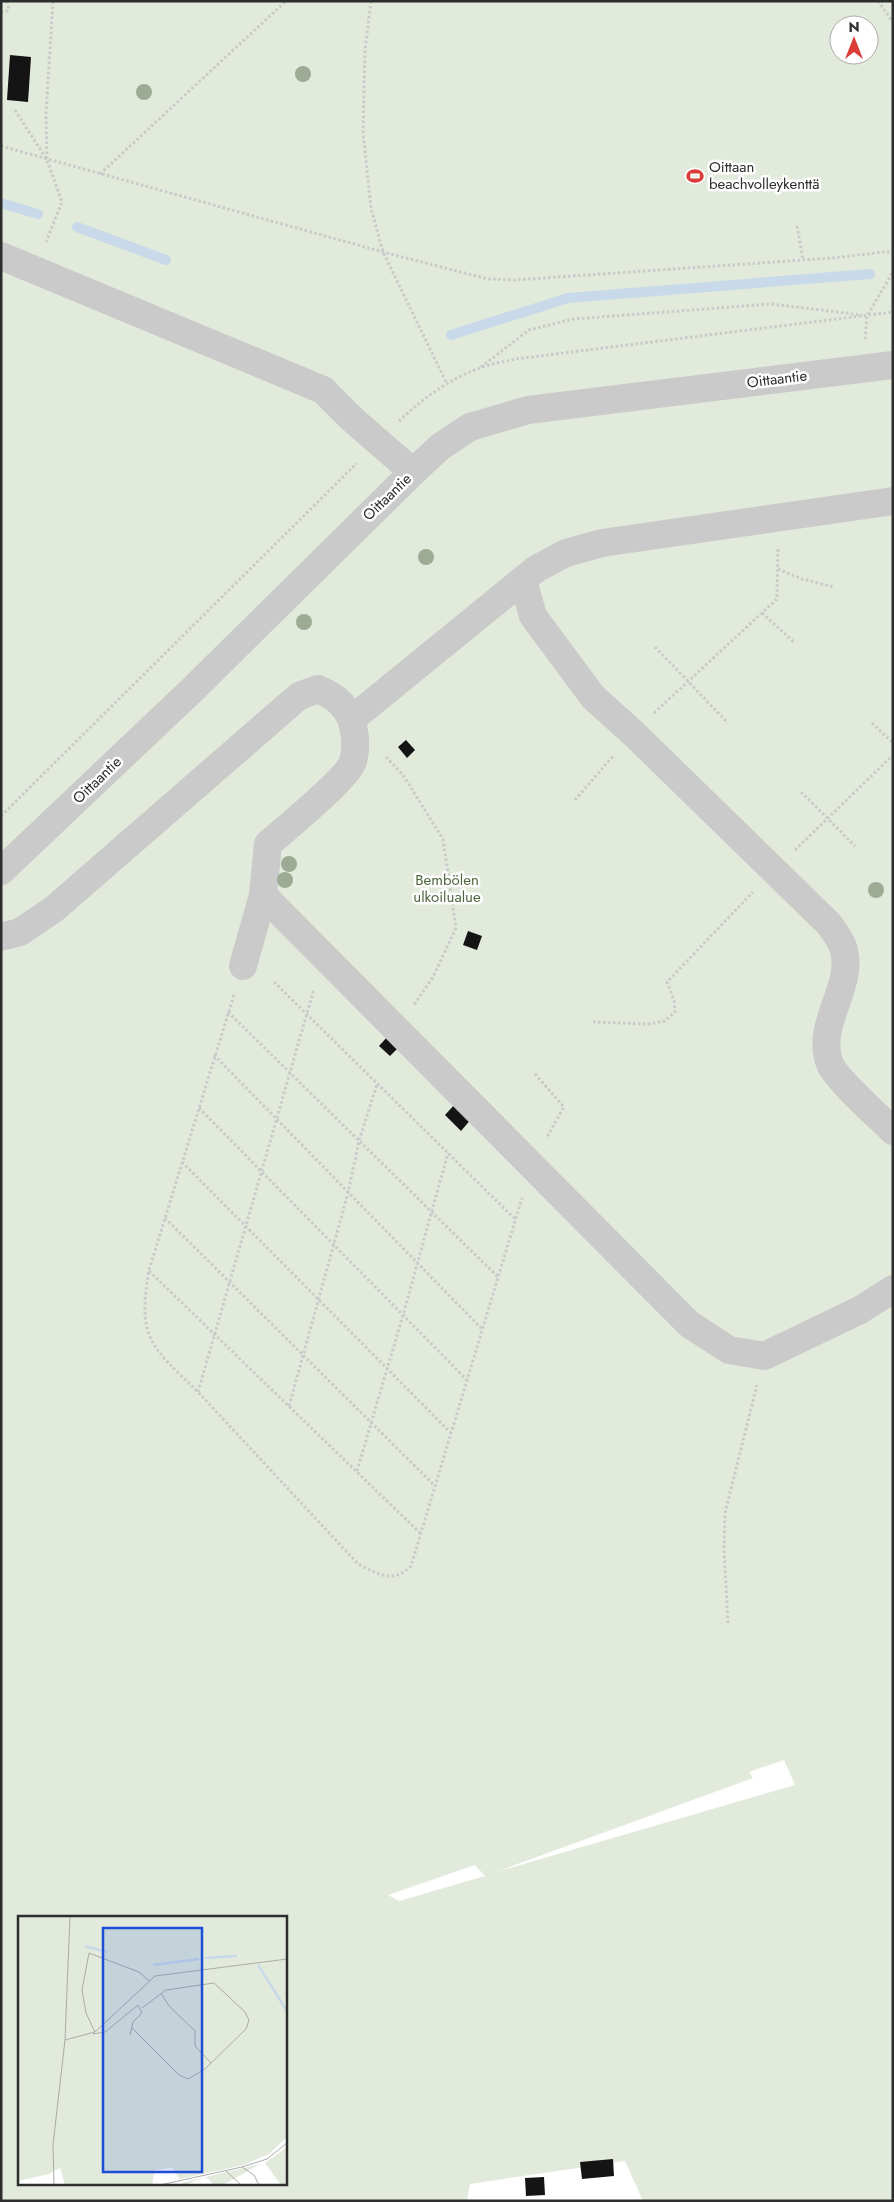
<svg xmlns="http://www.w3.org/2000/svg" width="894" height="2202" viewBox="0 0 894 2202" font-family="Jost,sans-serif">
<style>
.green{fill:#e2eadb;fill-rule:evenodd}
.lines{fill:none;stroke-linecap:round;stroke-linejoin:round}
.stream{stroke:#c8d9e9;stroke-width:10}
.building{fill:#141414}
.path{stroke:#cacaca;stroke-width:3;stroke-dasharray:2.5 2.5;stroke-linecap:butt}
.minor{stroke:#cacaca;stroke-width:28}
.tree{fill:#9dab94}
.labels{text-anchor:middle;dominant-baseline:central;stroke-width:5;stroke-linejoin:round;paint-order:stroke}
.poi-label{font-size:15px;fill:#2d2d2d;stroke:#fff;text-anchor:start}
.street-label{font-size:15px;fill:#2d2d2d;stroke:#fff}
.park-label{font-size:15px;fill:#4c663d;stroke:#fff}
.inset-river{fill:none;stroke:#c8d9e9;stroke-width:2.5}
.inset-road{fill:none;stroke:#ababab;stroke-width:1}
.view{fill:#1d4ed8;fill-opacity:0.15;stroke:#1d4ed8;stroke-width:2.5}
.inset-edge{fill:none;stroke:#2d2d2d;stroke-width:2.5}
</style>
<rect width="100%" height="100%" fill="#fff"/>
<path class="green" d="M1,1H893V2201H643L625,2161L470,2184L467,2201H1ZM839,25H869V55H839ZM784,1760L795,1785L496,1872L753,1778L749,1772ZM475,1865L485,1876L399,1901L388,1895ZM19,1917H285V2183H19Z"/>
<g class="lines">
<g class="stream">
<polyline points="1,203 38,214"/>
<polyline points="77,227 166,260"/>
<polyline points="451,335 568,298 870,274"/>
</g>
</g>
<g class="building">
<polygon points="10,55 31,57 28,102 7,100"/>
<polygon points="406,740 415,750 407,758 398,747"/>
<polygon points="468,931 482,936 477,950 463,945"/>
<polygon points="388,1036 399,1047 390,1056 379,1046"/>
<polygon points="456,1103 472,1118 461,1131 445,1115"/>
<polygon points="613,2159 614,2176 582,2179 580,2162"/>
<polygon points="544,2177 545,2195 526,2196 525,2178"/>
</g>
<g class="lines">
<g class="path">
<polyline points="371,1 365,50 363,132 371,208 383,252 447,384"/>
<polyline points="878,1 893,22"/>
<polyline points="1,12 6,12 9,9 7,1"/>
<polyline points="15,110 47,160 62,202 46,242"/>
<polyline points="1,146 383,252 488,279 515,280 832,258 893,251"/>
<polyline points="47,159 46,113 53,1"/>
<polyline points="100,174 286,1"/>
<polyline points="797,226 803,260"/>
<polyline points="865,339 867,316 893,272"/>
<polyline points="481,367 529,330 573,319 771,304 862,315"/>
<path d="M399,421C421,400 448,380 477,369C489,364 503,362 515,359L893,312"/>
<polyline points="778,569 802,579 834,587"/>
<polyline points="762,613 795,643"/>
<polyline points="655,647 728,723"/>
<polyline points="654,713 777,599 778,547"/>
<polyline points="872,723 893,743"/>
<polyline points="386,757 403,775 443,839 456,928 433,977 414,1005"/>
<polyline points="801,792 855,846"/>
<polyline points="575,800 614,755"/>
<polyline points="1,816 357,463"/>
<polyline points="795,850 893,755"/>
<polyline points="274,982 515,1219"/>
<path d="M234,995L149,1270C137,1339 151,1346 198,1392L358,1564C378,1574 393,1584 411,1566L522,1198"/>
<polyline points="228,1012 498,1277"/>
<polyline points="593,1022 648,1024 665,1021 675,1012 674,1000 667,982 753,892"/>
<polyline points="214,1055 482,1329"/>
<polyline points="535,1074 564,1107 547,1137"/>
<polyline points="199,1108 467,1380"/>
<polyline points="182,1162 451,1433"/>
<polyline points="165,1218 435,1486"/>
<polyline points="149,1271 421,1534"/>
<polyline points="198,1392 314,989"/>
<polyline points="289,1406 348,1193 359,1141 377,1084"/>
<polyline points="357,1471 403,1315 448,1153"/>
<polyline points="728,1623 724,1548 725,1513 757,1385"/>
</g>
<g class="minor">
<polyline points="1,256 323,390 352,419 413,472"/>
<path d="M523,580L533,616L593,697L633,733L829,924C834,931 840,939 843,947C856,985 814,1025 830,1064C836,1079 879,1117 893,1131"/>
<polyline points="352,719 536,569 566,553 602,543 893,501"/>
<polyline points="1,871 191,691 413,472 440,447 470,427 528,410 893,365"/>
<polyline points="263,895 689,1324 729,1350 764,1356 860,1310 893,1289"/>
<path d="M1,937L20,932L54,909L299,696L318,689C335,696 349,707 353,726C356,738 356,750 353,761C349,777 284,830 268,844L263,895L243,966"/>
</g>
</g>
<g class="tree">
<circle cx="303" cy="74" r="8"/>
<circle cx="144" cy="92" r="8"/>
<circle cx="426" cy="557" r="8"/>
<circle cx="304" cy="622" r="8"/>
<circle cx="289" cy="864" r="8"/>
<circle cx="285" cy="880" r="8"/>
<circle cx="876" cy="890" r="8"/>
</g>
<defs>
<g id="stadium-bare" transform="scale(1.35)"><path d="M0-5a6.5 5 0 1 0 0 10a6.5 5 0 1 0 0-10ZM-3.5-1.8h7v3.6h-7Z" fill="#db3c38" stroke="#fff" stroke-width="2.5" paint-order="stroke"/></g>
</defs>
<g fill-rule="evenodd">
<use href="#stadium-bare" x="695" y="176"/>
</g>
<g class="labels">
<g class="poi-label">
<text x="709" y="167">Oittaan<tspan x="709" dy="17">beachvolleykenttä</tspan></text>
</g>
<g class="street-label">
<text transform="translate(777 379) rotate(-7)">Oittaantie</text>
<text transform="translate(387 497) rotate(-44)">Oittaantie</text>
<text transform="translate(97 780) rotate(-44)">Oittaantie</text>
</g>
<g class="park-label">
<text x="447" y="880">Bembölen<tspan x="447" dy="17">ulkoilualue</tspan></text>
</g>
</g>
<g transform="translate(18 1916)">
<rect width="269" height="269" fill="#fff"/>
<path d="M0,0H269V221L251,238L226,249L162,263L154,252L137,254L134,269H47L42,252L31,258L0,265ZM269,231V269H263L247,247ZM242,248L205,269H195L190,262H185L167,269L163,267Z" fill="#e2eadb"/>
<path class="inset-river" d="M67,30L89,36M187,42L219,40M135,49L181,43M240,49L269,95"/>
<path class="inset-road" d="M143,77L151,90L177,115V130L193,147M114,112L161,159L170,163L187,153L228,113L231,104L227,96L196,67L148,74L124,92M77,116L68,97L64,74L71,37L121,56L131,65M75,118L87,116L120,89L124,97L115,106L112,119M47,124L77,116L137,60L269,43M224,251L236,259L241,269M208,255L223,269M36,269L35,229L47,124L52,0M142,269L224,251L249,243L269,227"/>
<path class="view" d="M85,12H184V256H85Z"/>
<rect width="269" height="269" class="inset-edge"/>
</g>
<rect width="894" height="2202" fill="none" stroke="#2d2d2d" stroke-width="5"/>
<g transform="translate(854 40)"><circle r="24" fill="#ffffff" stroke="#ababab"/>
<path d="M0-4L9 19L0 12L-9 19Z" fill="#db3c38"/>
<text y="-8" font-size="14" font-weight="bold" text-anchor="middle" fill="#2d2d2d">N</text>
</g>
</svg>
